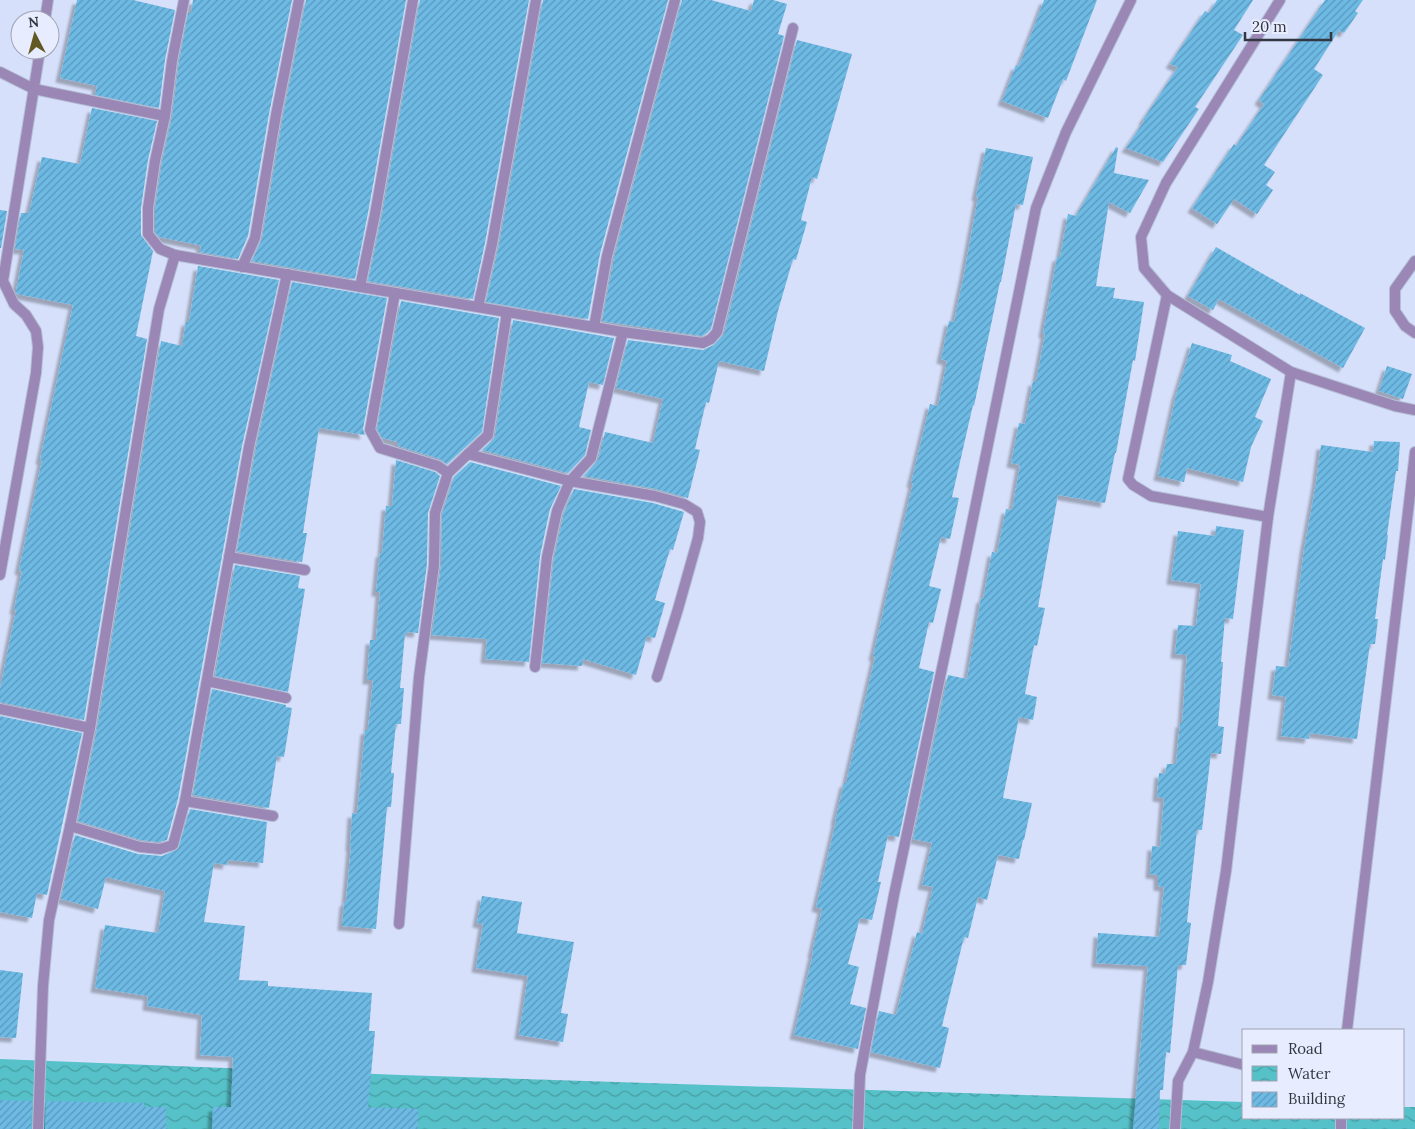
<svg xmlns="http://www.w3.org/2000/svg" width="1415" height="1129" viewBox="0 0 1415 1129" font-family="Lora,serif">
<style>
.water{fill:url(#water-waves)}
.building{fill:url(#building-hatch);filter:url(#shadow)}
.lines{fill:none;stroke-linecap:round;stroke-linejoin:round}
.minor-casing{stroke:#b5bed6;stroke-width:12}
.minor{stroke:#9a87b5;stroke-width:10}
</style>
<defs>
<pattern id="water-waves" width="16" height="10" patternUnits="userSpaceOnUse" patternTransform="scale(1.25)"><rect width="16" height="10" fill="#56c1c8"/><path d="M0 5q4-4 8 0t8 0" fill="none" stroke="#489ea4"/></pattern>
<pattern id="building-hatch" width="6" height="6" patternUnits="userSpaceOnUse" patternTransform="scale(1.25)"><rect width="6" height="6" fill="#6dbae5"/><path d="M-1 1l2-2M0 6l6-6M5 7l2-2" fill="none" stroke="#5a98bb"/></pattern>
<filter id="shadow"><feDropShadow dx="-4.5" dy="4.5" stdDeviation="1" flood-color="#0004"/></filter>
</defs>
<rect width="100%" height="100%" fill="#d6e0fb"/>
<polygon class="water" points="0,1059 401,1075 1244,1102 1244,1118 1404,1118 1404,1107 1415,1107 1415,1129 0,1129"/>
<g class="building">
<polygon points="77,0 133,0 175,10 165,60 159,108 95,95 97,86 60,78"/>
<polygon points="193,0 292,0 269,114 248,236 238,259 200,252 201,246 199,245 159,237 155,232 155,209 162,162 172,117 179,62 188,13 191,13"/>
<polygon points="306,0 406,0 368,213 355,279 252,261 262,239 283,116"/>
<polygon points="420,0 529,0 485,243 473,299 368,281 382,215"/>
<polygon points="543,0 668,0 600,254 588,319 486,302 499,245"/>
<polygon points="682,0 711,0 751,11 754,0 773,0 787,4 778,34 784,36 711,329 707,333 702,336 602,321 614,258"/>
<polygon points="1044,0 1097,0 1066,81 1063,79 1048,118 1002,101 1016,65 1019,66"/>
<polygon points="1217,0 1253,0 1234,30 1243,35 1195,107 1199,109 1163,162 1126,148 1144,121 1143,120 1178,67 1170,64 1205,11 1209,13"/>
<polygon points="1325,0 1363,0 1355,11 1358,13 1344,33 1339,30 1314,69 1323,75 1264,165 1275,172 1266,185 1273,190 1257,214 1234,199 1217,224 1192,208 1234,144 1236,146 1264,104 1259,100"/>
<polygon points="797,40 852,54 817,179 812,177 801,220 807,222 796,260 793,259 778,311 764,371 719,361 709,403 706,402 695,449 700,450 688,498 656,489 584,476 598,460 605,432 653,443 663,399 616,388 628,340 703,350 714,345 724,334"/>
<polygon points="92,108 157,121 148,160 141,208 141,235 153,251 136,336 147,339 84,720 0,702 0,689 16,610 14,610 22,571 19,570 42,460 40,460 73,305 17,294 16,291 24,250 15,249 21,213 29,213 42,157 80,164"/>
<polygon points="1116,147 1118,148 1114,173 1149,180 1130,213 1109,202 1096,286 1115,288 1113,298 1144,302 1135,361 1133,360 1116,453 1115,453 1105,503 1058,495 1038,607 1045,608 1037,646 1034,645 1025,694 1037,697 1033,720 1019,717 1003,798 1032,803 1024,840 1023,840 1019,859 998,855 987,900 978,897 968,938 964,937 942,1026 949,1028 940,1068 871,1052 879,1011 896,1015 917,932 922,934 933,887 922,885 932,843 913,839 948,675 967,679 981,598 983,599 992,552 997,553 1006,509 1012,510 1020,465 1011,463 1019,423 1025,424 1033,381 1036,382 1045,334 1043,333 1057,257 1060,257 1068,214 1076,216"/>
<polygon points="986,148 1033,157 1023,205 1016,204 1001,282 1000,282 974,406 973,405 952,497 959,498 950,539 941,537 929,586 941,589 933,623 929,622 919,668 934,672 899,837 888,835 878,882 881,882 872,920 860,918 848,964 859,967 850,1004 866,1008 858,1049 794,1035 813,953 812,953 822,909 816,907 836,821 835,821 844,783 846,783 875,657 873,656 892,572 913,483 911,483 930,404 938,406 947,361 941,359 949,321 954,322 964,274 978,197 976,196"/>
<polygon points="0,210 7,211 1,248 0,248"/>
<polygon points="1216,247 1300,295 1300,293 1365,328 1343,368 1219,299 1213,310 1188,296"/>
<polygon points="198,266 279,280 242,446 178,799 167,840 159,842 141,840 78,821 97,729 161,341 182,346 186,321 189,322"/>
<polygon points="292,282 387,298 363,429 365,435 319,428 303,533 307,533 302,562 237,551 256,448"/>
<polygon points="401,301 499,318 482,432 447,464 440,459 398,446 398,442 382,438 377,429"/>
<polygon points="513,320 614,338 603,385 589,382 579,427 591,430 585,455 568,473 482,450 493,440 495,436"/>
<polygon points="1192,343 1232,355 1230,361 1271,379 1255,417 1263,421 1251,447 1243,482 1187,468 1184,482 1158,476 1176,395"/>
<polygon points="1387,366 1412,374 1403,399 1379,391"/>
<polygon points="1374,441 1400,442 1398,471 1396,471 1387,535 1388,535 1385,560 1383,559 1375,619 1378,619 1375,644 1370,644 1357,739 1310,733 1309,739 1281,736 1286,697 1272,695 1276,666 1288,667 1304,550 1316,483 1321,445 1373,452"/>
<polygon points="396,460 435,472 440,476 428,513 427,564 418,633 407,632 407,634 405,634 400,688 404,688 401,724 396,724 391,773 394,773 391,807 387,807 376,929 342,926 344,902 346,902 351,847 350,847 352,813 357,814 365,730 368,730 373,680 367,680 370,640 376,640 380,592 376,592 380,553 382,553 386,506 392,506"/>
<polygon points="470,462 561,486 550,509 540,556 529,662 485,659 487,639 432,635 441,566 442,514 454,477"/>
<polygon points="574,489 653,503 684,512 673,550 670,549 655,600 665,603 655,638 647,636 636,675 583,659 582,666 542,663 554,558 564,513"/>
<polygon points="1216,526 1244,530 1233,619 1225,618 1221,662 1223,662 1218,726 1224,727 1221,754 1211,753 1202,830 1197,830 1187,922 1191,923 1186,965 1178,965 1170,1053 1166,1052 1163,1090 1160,1090 1159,1129 1133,1129 1148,966 1096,963 1098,933 1159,937 1164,887 1158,886 1158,875 1150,874 1152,846 1160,847 1164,798 1157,797 1159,773 1165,774 1167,764 1176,764 1180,723 1182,723 1187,655 1175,654 1178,625 1196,626 1201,584 1171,580 1178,531 1215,536"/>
<polygon points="235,565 300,576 298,588 305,589 288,692 215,676"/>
<polygon points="212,689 286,705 286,707 292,708 284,757 277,756 269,808 193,795"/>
<polygon points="0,716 82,733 47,895 37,893 32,918 0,912"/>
<polygon points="190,809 267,822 263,863 228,860 227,865 214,863 204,922 245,926 239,980 268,981 268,986 372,993 369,1031 375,1031 368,1107 418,1109 418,1129 212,1129 213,1107 231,1107 233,1057 200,1055 202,1015 147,1006 148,996 95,988 105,925 158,933 165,891 106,877 98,909 61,899 75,835 138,854 162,856 178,849"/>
<polygon points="482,896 522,902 517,933 574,942 561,1013 568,1014 563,1042 519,1035 528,976 476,968 483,924 477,923"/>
<polygon points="0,970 23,973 16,1038 0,1037"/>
<polygon points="0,1100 32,1101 31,1129 0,1129"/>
<polygon points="46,1101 144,1103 144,1107 166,1107 166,1129 45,1129"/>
</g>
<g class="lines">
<g class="minor-casing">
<g id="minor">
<polyline points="184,0 172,61 165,116 155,161 148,208 148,234 160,249 175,255 623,332 703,343 711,339 717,332 793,28"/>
<polyline points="1280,0 1166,183 1141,237 1144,268 1167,295 1291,372 1395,406 1415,410"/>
<polyline points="45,20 48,0"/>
<polyline points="0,72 34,89 165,116"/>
<polyline points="1415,261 1395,289 1395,311 1405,326 1415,333"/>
<polyline points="242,267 255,238 276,115 299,0"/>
<polyline points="360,287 375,214 413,0"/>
<polyline points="395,293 370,430 380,448 438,466 448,473"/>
<polyline points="1167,295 1128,479 1133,485 1151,496 1268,517"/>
<polyline points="478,307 492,244 536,0"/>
<polyline points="594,327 607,256 675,0"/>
<polyline points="468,454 570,481 655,496 684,504 697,512 700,522 698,538 678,609 657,677"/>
<polyline points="229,557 305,570"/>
<polyline points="0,575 36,373 38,347 36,331 26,315 14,304 3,281 40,50"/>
<polyline points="535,667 547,557 557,511 570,481 591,458 623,332"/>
<polyline points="207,681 286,698"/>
<polyline points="0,709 90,728"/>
<polyline points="185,801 273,816"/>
<polyline points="70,826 140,847 160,849 173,845 185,801 249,447 287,274"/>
<polyline points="399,924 419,677 434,565 435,513 448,473 488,435 507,312"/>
<polyline points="1347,1030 1415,452"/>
<polyline points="1193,1052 1244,1065"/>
<polyline points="38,1129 43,986 49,920 70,826 90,728 159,309 175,255"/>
<polyline points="858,1129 860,1075 894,895 957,597 1036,208 1066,132 1131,0"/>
<polyline points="1175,1129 1178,1081 1193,1052 1208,982 1226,871 1268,517 1291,372"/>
<polyline points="1341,1129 1341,1118"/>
</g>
</g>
<use href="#minor" class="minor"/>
</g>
<rect x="1242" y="1029" width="162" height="90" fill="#e7edfe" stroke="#9fa4b3"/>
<rect x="1252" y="1045" width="25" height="8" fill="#9a87b5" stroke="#9fa4b3"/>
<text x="1288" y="1054" font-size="15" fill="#333742">Road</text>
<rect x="1252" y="1066" width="25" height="15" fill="url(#water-waves)" stroke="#9fa4b3"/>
<text x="1288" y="1079" font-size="15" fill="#333742">Water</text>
<rect x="1252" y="1092" width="25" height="15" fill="url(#building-hatch)" stroke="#9fa4b3"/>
<text x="1288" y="1104" font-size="15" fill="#333742">Building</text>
<g transform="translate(35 35) rotate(354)"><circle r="24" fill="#e7edfe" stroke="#9fa4b3"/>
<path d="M0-4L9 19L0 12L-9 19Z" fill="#615824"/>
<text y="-8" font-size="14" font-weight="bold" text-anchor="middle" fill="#333742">N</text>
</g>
<path d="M1245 32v8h86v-8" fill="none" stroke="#333742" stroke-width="2.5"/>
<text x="1252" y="32" font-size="15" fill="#333742" stroke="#e7edfe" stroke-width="4" paint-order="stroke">20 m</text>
</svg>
